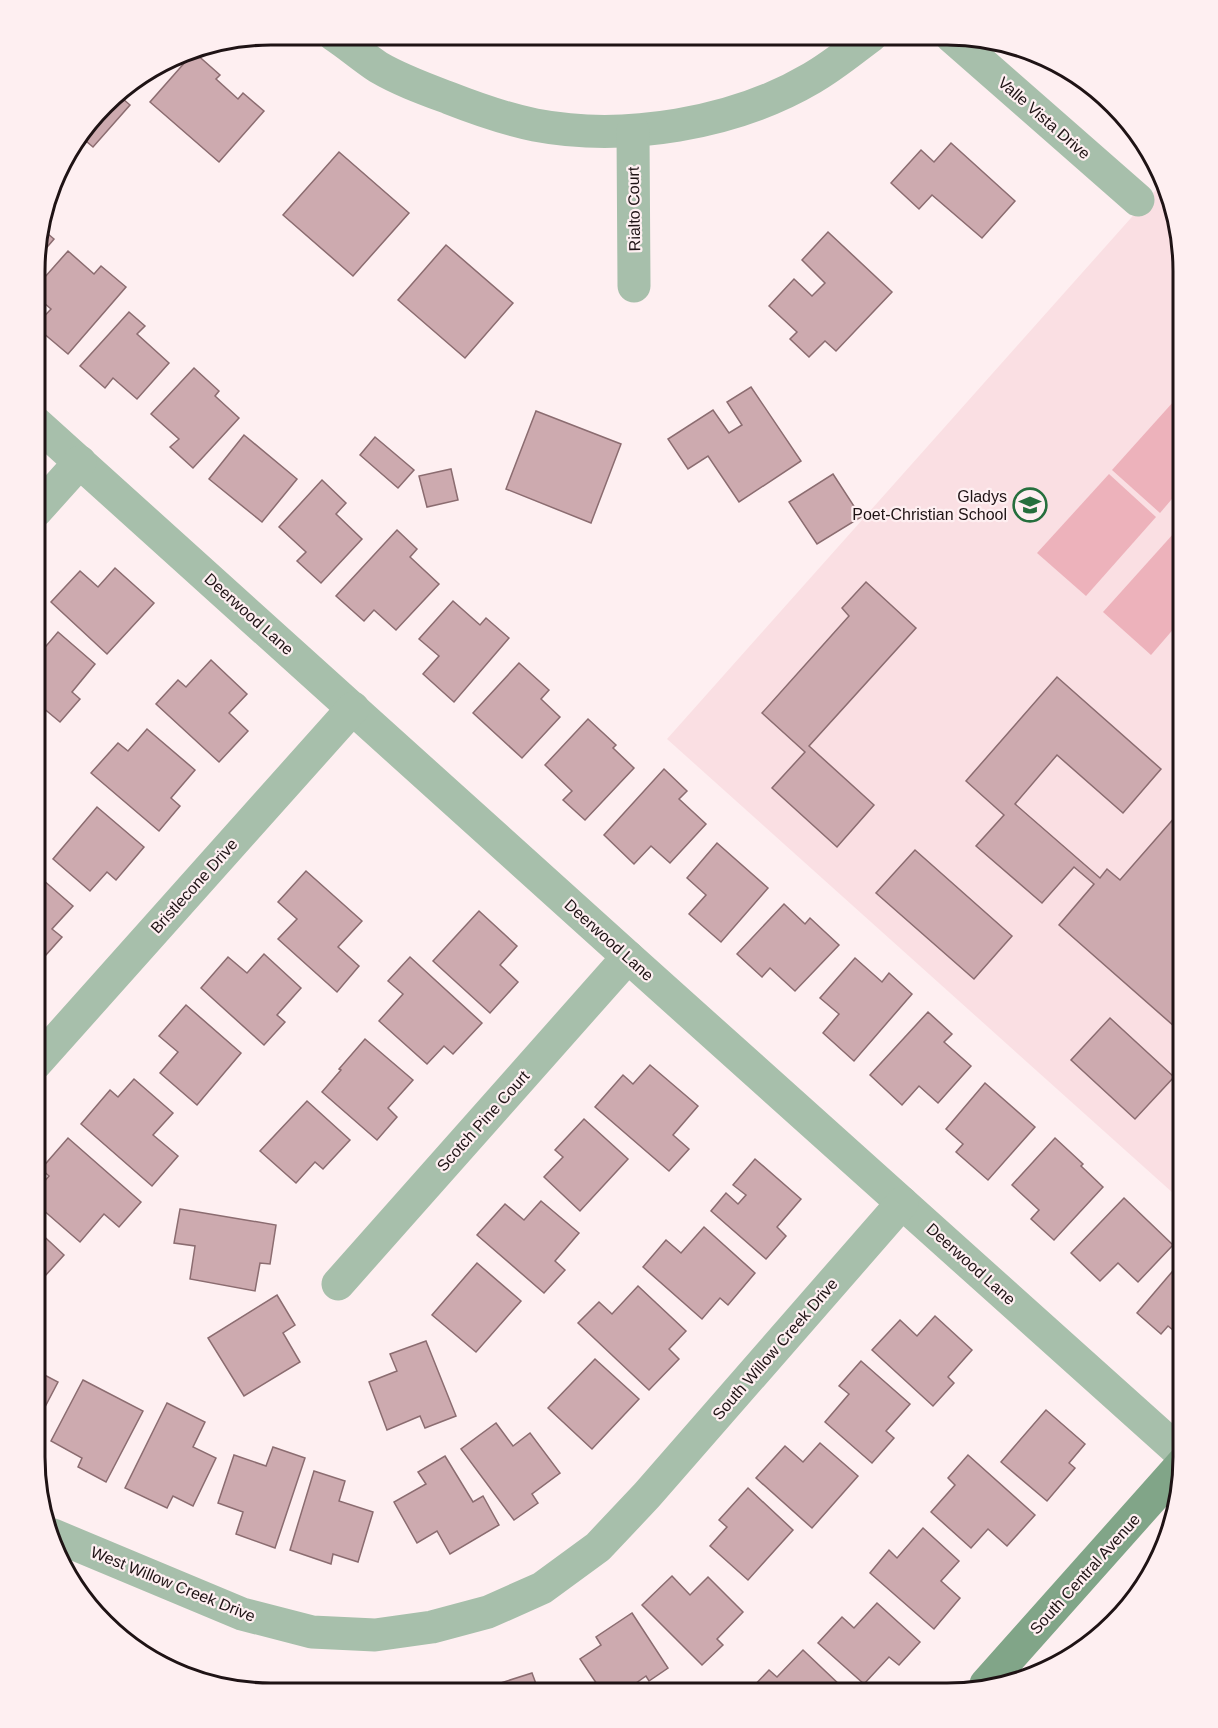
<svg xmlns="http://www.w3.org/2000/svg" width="1218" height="1728" viewBox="0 0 1218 1728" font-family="Helvetica,sans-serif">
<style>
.built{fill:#fadfe3}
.grass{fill:#edb2bb}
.building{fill:#cdaaaf;stroke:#8b6c70;stroke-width:1.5}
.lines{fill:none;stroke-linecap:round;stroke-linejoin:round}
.street{stroke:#a7bfab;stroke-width:33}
.secondary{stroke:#81a588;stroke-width:33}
.labels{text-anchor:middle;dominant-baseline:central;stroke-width:4.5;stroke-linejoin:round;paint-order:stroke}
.street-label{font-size:16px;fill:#1f1315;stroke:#feeff1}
.poi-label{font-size:16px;fill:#1f1315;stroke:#feeff1;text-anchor:end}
.rim{fill:none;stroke:#1f1315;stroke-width:3}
</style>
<rect width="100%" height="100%" fill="#feeff1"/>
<polygon class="built" points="1163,182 1183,270 1183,1202 667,739"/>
<g class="grass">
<polygon points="1183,391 1183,486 1160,513 1112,470"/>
<polygon points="1109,474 1156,517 1086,596 1037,553"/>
<polygon points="1174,533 1183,541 1183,618 1151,655 1103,612"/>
</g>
<g class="building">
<polygon points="194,52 220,75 216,79 238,99 243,93 264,111 219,162 150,102"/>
<polygon points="116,93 130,105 93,147 80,136"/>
<polygon points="951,143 1015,201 982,238 932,195 919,209 891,183 921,150 934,162"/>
<polygon points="339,152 409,213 353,276 283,215"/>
<polygon points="41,228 54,239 37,259 37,239"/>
<polygon points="828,232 892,292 836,351 825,341 809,357 790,339 797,332 769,306 794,279 812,296 825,283 802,260"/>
<polygon points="446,245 513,303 465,358 398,300"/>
<polygon points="68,251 94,274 101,266 126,287 68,354 36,327 36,325 51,309 36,296 36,287"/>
<polygon points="129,312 145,326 137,334 169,363 137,399 113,378 105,388 80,366"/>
<polygon points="194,368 219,391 215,396 239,418 193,468 170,447 179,439 151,414"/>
<polygon points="751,387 801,461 739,502 708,456 688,469 668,439 713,410 729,433 742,425 727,402"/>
<polygon points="536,411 621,444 591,523 506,489"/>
<polygon points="244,435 297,479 262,522 209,479"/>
<polygon points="375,437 414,470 398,488 360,455"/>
<polygon points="451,469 458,500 427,507 419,476"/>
<polygon points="833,474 861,517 817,544 789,502"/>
<polygon points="322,480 346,503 336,514 362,539 321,583 297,561 306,552 279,527"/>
<polygon points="397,530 417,549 410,557 439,584 396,630 374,610 364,621 336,596"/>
<polygon points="115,568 154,603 107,654 51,602 80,571 98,587"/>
<polygon points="866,582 916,628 809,746 874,805 837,847 772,788 805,752 762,713 849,616 842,608"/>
<polygon points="453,601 480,625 486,618 509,638 454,702 423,674 439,656 419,639"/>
<polygon points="58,632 95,664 72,692 80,699 60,722 36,702 36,647 41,652"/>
<polygon points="211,660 247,694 229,713 248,731 219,762 156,704 178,680 186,687"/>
<polygon points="519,663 549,690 541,699 560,717 522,758 473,713"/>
<polygon points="1057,677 1161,769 1123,813 1057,755 1015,804 1100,878 1107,869 1120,880 1183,808 1183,1034 1059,925 1094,884 1074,867 1042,903 976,846 1004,815 966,781"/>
<polygon points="588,719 616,745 613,748 634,768 585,820 563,800 572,791 545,765"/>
<polygon points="147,729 195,770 171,798 180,806 159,831 91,773 118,743 128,751"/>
<polygon points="664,769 687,791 679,799 706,824 670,863 651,846 634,864 604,835"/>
<polygon points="97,807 144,847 116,880 107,872 90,891 53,859"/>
<polygon points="717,843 768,888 721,942 689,914 706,895 687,878"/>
<polygon points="915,850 1012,936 974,979 876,893"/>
<polygon points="306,871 362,921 338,947 359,966 337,992 278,939 297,919 278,902"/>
<polygon points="35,873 73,906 52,929 62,937 36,966"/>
<polygon points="784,904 805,924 810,918 839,945 795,991 770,968 762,977 737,954"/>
<polygon points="479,911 517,946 500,965 518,982 490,1013 433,961"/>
<polygon points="264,954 301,988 277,1015 285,1022 264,1045 201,988 228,957 247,973"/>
<polygon points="410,957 482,1023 453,1054 444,1046 427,1064 379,1021 403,994 388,981"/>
<polygon points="855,958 882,982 889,973 912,994 854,1061 823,1033 839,1014 820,998"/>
<polygon points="186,1005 241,1053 197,1105 160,1073 178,1052 159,1036"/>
<polygon points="928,1012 952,1034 944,1042 971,1066 938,1103 919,1086 902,1105 870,1075"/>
<polygon points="1110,1018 1174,1077 1135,1119 1071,1060"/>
<polygon points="365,1039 413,1080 388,1108 397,1117 377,1140 322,1092 341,1070 339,1069"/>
<polygon points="650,1065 698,1106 673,1135 689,1149 669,1171 595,1107 623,1075 633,1084"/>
<polygon points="134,1079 173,1113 153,1135 178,1156 152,1186 81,1124 110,1090 118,1097"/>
<polygon points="985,1083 1035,1127 988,1180 956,1152 963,1144 946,1129"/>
<polygon points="307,1101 350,1140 323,1169 315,1162 296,1183 260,1151"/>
<polygon points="584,1119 628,1159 580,1211 544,1177 563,1157 555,1150"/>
<polygon points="68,1138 141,1202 119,1227 104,1214 80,1242 35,1203 35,1192 49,1176 41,1169"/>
<polygon points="1055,1138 1083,1164 1081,1166 1103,1187 1054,1240 1031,1219 1039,1210 1012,1185"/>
<polygon points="755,1159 801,1199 777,1227 786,1236 766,1259 711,1211 726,1193 738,1204 746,1195 733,1185"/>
<polygon points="1124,1198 1173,1245 1138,1282 1118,1263 1100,1281 1071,1253"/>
<polygon points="541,1201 579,1233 555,1261 565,1270 544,1293 477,1235 505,1204 524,1220"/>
<polygon points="180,1209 276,1225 270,1264 260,1263 255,1291 190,1279 195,1246 174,1243"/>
<polygon points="704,1227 755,1273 728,1305 720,1298 702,1319 643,1267 666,1240 681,1253"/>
<polygon points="35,1228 64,1255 35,1287"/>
<polygon points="1183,1259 1183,1338 1168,1326 1161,1334 1137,1313"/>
<polygon points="477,1263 521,1301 476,1352 432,1315"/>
<polygon points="638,1286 686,1331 669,1349 679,1359 649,1390 578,1323 599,1302 612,1314"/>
<polygon points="277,1295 295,1325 283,1333 300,1362 244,1396 208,1338"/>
<polygon points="935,1316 972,1350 948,1377 954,1383 933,1406 872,1350 900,1320 917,1336"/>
<polygon points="426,1341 456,1416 425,1428 420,1416 387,1430 369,1382 397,1371 390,1354"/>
<polygon points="595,1359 639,1399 592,1449 548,1408"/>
<polygon points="861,1361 910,1404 886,1431 894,1438 872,1463 825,1422 849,1394 839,1386"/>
<polygon points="35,1370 58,1382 35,1426"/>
<polygon points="83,1380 143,1411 106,1482 78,1467 82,1458 51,1441"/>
<polygon points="167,1403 205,1422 193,1447 216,1458 193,1506 173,1496 167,1508 125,1488"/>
<polygon points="1046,1410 1085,1444 1069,1463 1075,1468 1047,1501 1001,1462"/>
<polygon points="496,1423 513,1446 530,1433 560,1473 532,1494 538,1503 514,1520 461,1449"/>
<polygon points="820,1443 858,1476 812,1528 756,1478 785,1446 803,1462"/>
<polygon points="273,1447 305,1458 275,1548 236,1534 243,1512 218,1503 234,1455 266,1466"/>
<polygon points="968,1455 1035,1515 1007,1546 988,1529 971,1548 931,1512 955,1485 948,1478"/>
<polygon points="445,1456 473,1502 483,1496 499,1525 450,1554 437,1531 417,1543 394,1502 426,1484 418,1472"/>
<polygon points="314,1471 345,1481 339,1501 373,1512 358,1562 333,1554 331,1564 290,1550"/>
<polygon points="748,1488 793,1530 748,1580 710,1546 727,1527 719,1520"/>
<polygon points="923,1528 959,1561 941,1581 960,1598 934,1629 870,1573 889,1550 897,1558"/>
<polygon points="672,1576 690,1595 708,1577 743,1612 717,1639 723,1645 702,1665 642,1605"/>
<polygon points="877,1603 920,1642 899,1665 889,1657 864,1684 818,1643 842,1617 854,1628"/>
<polygon points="632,1613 668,1668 649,1681 646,1676 622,1693 603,1693 580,1659 601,1645 596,1637"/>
<polygon points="114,1632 149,1648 146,1656 139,1654"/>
<polygon points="803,1650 842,1687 836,1693 748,1692 769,1670 777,1677"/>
<polygon points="163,1655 187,1668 185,1671 160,1661"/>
<polygon points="532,1673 539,1692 493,1692 491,1686"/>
</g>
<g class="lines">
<g class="street">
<path d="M334,35C349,45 363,57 378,67C400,80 425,89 449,98C477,109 506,119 535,125C624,142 734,124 812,78C833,66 852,50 871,36"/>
<polyline points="951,36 1138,200"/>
<polyline points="633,131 634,286"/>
<polyline points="36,423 628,957 1183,1455"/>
<polyline points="36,511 80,462"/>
<polyline points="35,1064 353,708"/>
<polyline points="338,1284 628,957"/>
<polyline points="53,1535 242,1614 312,1632 375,1635 432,1627 488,1612 542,1588 598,1547 647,1495 902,1203"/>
</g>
<polyline class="secondary" points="986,1684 1183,1463"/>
</g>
<defs>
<g id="school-ring" transform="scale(1.725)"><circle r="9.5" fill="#feeff1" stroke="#256f3d" stroke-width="1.5"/><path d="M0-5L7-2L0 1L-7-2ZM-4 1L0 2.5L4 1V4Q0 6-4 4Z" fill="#256f3d"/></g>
</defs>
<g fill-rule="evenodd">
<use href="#school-ring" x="1030" y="505"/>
</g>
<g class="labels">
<g class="street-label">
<text transform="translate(1044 118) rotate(41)">Valle Vista Drive</text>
<text transform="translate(634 209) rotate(-91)">Rialto Court</text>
<text transform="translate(249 614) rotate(42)">Deerwood Lane</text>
<text transform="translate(194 886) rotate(-48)">Bristlecone Drive</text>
<text transform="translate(609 940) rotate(42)">Deerwood Lane</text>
<text transform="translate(483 1121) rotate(-48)">Scotch Pine Court</text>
<text transform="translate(971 1264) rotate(42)">Deerwood Lane</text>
<text transform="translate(775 1349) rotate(-49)">South Willow Creek Drive</text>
<text transform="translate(1085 1574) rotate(-48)">South Central Avenue</text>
<text transform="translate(173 1584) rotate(22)">West Willow Creek Drive</text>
</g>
<g class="poi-label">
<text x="1007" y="496">Gladys<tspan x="1007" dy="18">Poet-Christian School</tspan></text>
</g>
</g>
<path d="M0 0H1218V1728H0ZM271 45H947A226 226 0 0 1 1173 271V1457A226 226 0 0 1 947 1683H271A226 226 0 0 1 45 1457V271A226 226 0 0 1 271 45Z" fill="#feeff1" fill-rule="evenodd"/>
<path class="rim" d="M271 45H947A226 226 0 0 1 1173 271V1457A226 226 0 0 1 947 1683H271A226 226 0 0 1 45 1457V271A226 226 0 0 1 271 45Z"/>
</svg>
